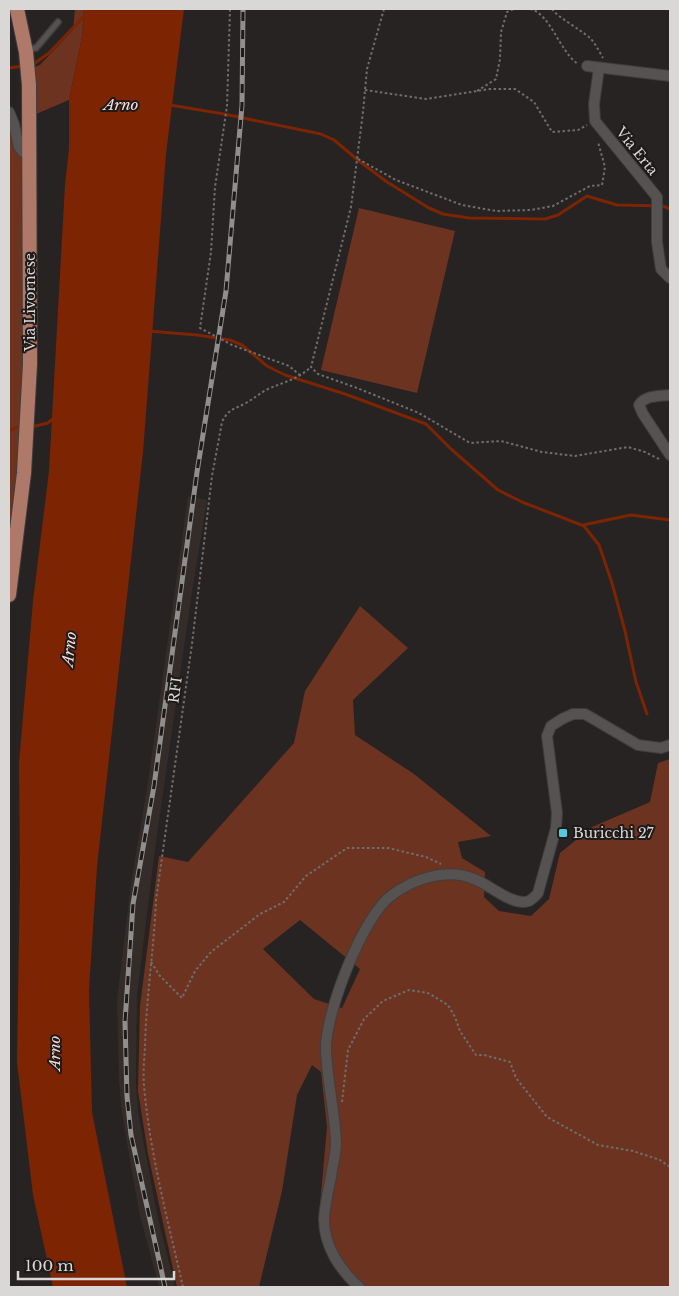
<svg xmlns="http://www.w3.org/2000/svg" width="679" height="1296" viewBox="0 0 679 1296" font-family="'Libre Baskerville',serif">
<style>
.built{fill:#342c29}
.green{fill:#6c3321;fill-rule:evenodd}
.water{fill:#7d2403}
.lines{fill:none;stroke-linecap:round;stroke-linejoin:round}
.stream{stroke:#7d2403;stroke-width:3}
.service-casing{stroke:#403e3d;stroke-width:8}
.minor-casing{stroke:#403e3d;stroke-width:12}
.primary-casing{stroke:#403e3d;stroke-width:16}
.path{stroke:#706e6d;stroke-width:2;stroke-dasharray:2.5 2.5;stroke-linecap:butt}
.service{stroke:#555251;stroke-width:5}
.minor{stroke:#555251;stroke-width:10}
.primary{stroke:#ae7969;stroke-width:14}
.rail-casing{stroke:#918f8e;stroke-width:5}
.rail{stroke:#1d1a19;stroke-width:3;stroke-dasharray:9;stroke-linecap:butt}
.poi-dot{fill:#54cade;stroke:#1d1a19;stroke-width:2}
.labels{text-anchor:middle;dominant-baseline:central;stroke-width:4;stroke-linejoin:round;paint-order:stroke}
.street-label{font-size:14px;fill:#dad8d7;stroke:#1d1a19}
.poi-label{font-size:14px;fill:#dad8d7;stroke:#1d1a19;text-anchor:start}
.water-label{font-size:15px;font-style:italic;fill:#f9ded6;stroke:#1d1a19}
</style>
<rect width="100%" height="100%" fill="#262322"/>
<polygon class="built" points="188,496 207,500 192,592 155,849 137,995 136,1083 138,1112 157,1214 175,1287 159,1287 139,1212 122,1114 119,1080 117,1000 131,883 148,782"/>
<g class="green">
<polygon points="75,9 84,9 82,37 69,100 29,117 27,70 40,65 73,30"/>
<polygon points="9,107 17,117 22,140 27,286 19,460 9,539"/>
<polygon points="359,208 455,231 417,393 321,370"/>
<path d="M360,606L408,648L353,700L355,735L414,774L491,836L458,842L462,858L485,872L484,897L499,911L531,916L549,899L560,853L592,827L650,802L658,763L670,759V1287H351L329,1259L319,1216L327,1127L321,1072L312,1065L297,1095L282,1191L259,1287H177L148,1154L138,1091L140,1006L159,856L188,862L294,743L305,691ZM300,920L360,969L342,1008L314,999L263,949Z"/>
</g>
<polygon class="water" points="84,9 184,9 166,154 143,452 97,867 89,990 92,1112 127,1287 53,1287 33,1195 17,1062 20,874 19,763 33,601 49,471 65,185 69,149 69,100 82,37"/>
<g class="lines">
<g class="stream">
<polyline points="32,65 49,53 91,9"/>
<polyline points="9,68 23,66"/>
<polyline points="170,105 224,114 321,134 334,140 359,161 387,182 429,208 443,214 469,218 545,219 558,215 587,196 617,205 663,206 670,209"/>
<polyline points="148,331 197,335 230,340 242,345 267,366 285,375 345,394 426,424 451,449 498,490 522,502 584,526 599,545 612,583 625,631 636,682 647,714"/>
<polyline points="31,427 48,423 55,417"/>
<polyline points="9,431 17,427 22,427"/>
<polyline points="583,525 631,515 670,520"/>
</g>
<g class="service-casing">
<polyline id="service" points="28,49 36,48 58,22"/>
</g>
<g class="minor-casing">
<g id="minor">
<polyline points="587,66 670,76"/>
<polyline points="599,68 594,104 595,121 657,197 657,242 661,269 670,278"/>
<polyline points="9,112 14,124 19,147 23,152 29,153"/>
<path d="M670,395C660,396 645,395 639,405L643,414L670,455"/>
<path d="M359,1287C340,1270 324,1246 324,1219C325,1205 328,1191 331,1177C332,1166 336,1155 336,1143C335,1112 327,1081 326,1049C325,1014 363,915 392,895C415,878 447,868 474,879C489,884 513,907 529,901C532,899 536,896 538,893L556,828L557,813L547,736L551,726L562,719L573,714H585L638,745L661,748L670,745"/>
</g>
</g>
<g class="primary-casing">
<polyline id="primary" points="9,595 24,473 30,364 29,85 26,52 17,9"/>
</g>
<g class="path">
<polyline points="230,9 227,106 215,187 211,252 200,328 232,345 289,366 301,376"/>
<polyline points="384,9 367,69 363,112 351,207 311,367 318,374 357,388 419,413 470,443 501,441 542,452 575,456 628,447 645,452 659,459"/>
<path d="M530,9C551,14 559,51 578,64"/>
<path d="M552,9C556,16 581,30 590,38C595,43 599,51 603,58"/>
<polyline points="365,90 426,99 490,89 515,89 534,102 552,132 578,130 587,125"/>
<polyline points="477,91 496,79 500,59 501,32 507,12 514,9"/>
<polyline points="358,159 396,180 462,205 496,211 531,210 553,206 590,186 602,185 605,167 598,142"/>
<polyline points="151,962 160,976 182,998 195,971 211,952 260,914 284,902 306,876 347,848 388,848 426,857 441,864"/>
<polyline points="342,1102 348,1050 364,1019 383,1001 409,990 428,993 448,1005 455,1017 460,1031 476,1055 484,1055 510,1062 516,1078 547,1117 598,1145 633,1151 660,1160 670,1167"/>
<path d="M183,1287C168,1221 150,1154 144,1086C143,1073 144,1060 145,1048C146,998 154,949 156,900L192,644L212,476L222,422C228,409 235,409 246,403C253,399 259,394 266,390C283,382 297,380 311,367"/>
</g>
<use href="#service" class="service"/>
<use href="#minor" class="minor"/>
<use href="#primary" class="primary"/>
<g class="rail-casing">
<polyline id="rail" points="165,1287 131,1135 127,1096 125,1022 133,904 154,786 197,472 226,291 242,105 243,9"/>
</g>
<use href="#rail" class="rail"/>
</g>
<rect class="poi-dot" x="558" y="828" width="10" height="10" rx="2.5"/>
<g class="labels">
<g class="street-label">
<text transform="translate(637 151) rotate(51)">Via Erta</text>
<text transform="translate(30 302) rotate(-90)">Via Livornese</text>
<text transform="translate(175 690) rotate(-82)">RFI</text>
</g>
<g class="poi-label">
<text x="573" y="833">Buricchi 27</text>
</g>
<g class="water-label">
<text x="121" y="104">Arno</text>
<text transform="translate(69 649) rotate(-84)">Arno</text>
<text transform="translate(54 1053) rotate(-90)">Arno</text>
</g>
</g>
<rect width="679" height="1296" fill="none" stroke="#dad8d7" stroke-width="20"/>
<path d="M18 1271v8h156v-8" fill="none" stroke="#dad8d7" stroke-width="2.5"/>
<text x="25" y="1271" font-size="15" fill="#dad8d7" stroke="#1d1a19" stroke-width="4" paint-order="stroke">100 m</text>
</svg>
